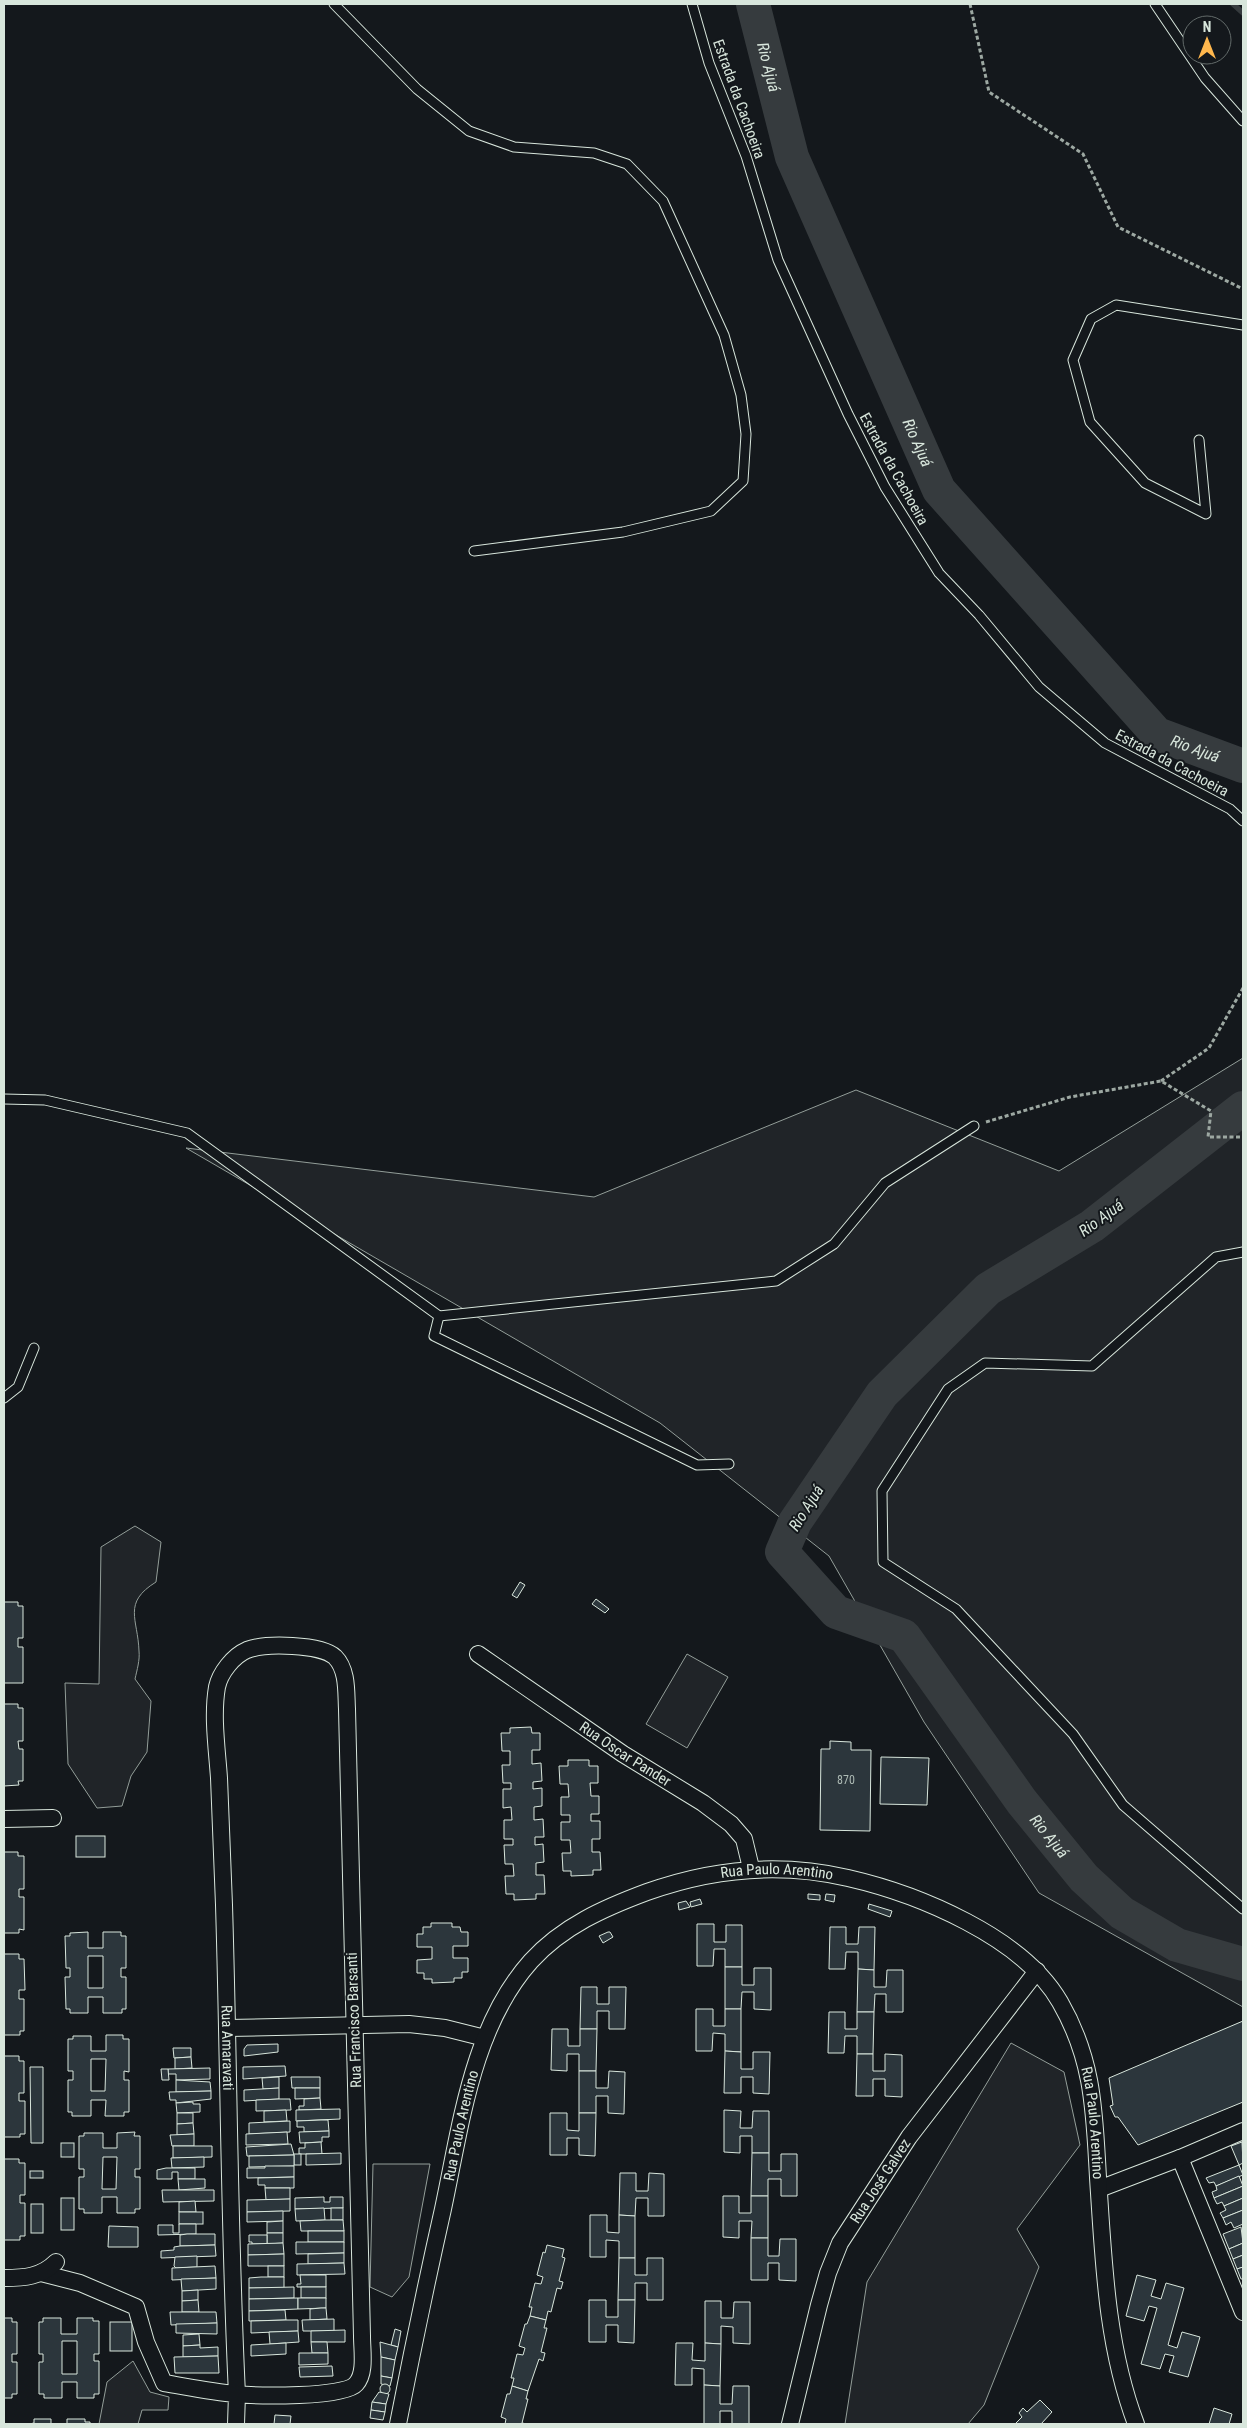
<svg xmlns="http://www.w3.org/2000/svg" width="1247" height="2428" viewBox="0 0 1247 2428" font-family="'Roboto Condensed',sans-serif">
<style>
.green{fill:#202428;stroke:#939e99}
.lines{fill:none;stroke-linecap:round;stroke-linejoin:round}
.stream{stroke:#363b3e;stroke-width:5.5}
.river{stroke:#363b3e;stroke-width:34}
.building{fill:#2c363c;stroke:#d8e6dc;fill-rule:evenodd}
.lane-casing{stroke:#d8e6dc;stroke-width:11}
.street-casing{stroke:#d8e6dc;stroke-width:18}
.path{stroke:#9da8a2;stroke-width:3;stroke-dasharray:4 2.5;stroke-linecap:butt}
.lane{stroke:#14181c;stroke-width:9}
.street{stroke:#14181c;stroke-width:16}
.labels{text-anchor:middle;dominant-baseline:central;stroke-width:4;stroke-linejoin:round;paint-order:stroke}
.number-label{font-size:12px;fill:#adbab4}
.street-label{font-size:15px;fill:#d8e6dc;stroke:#14181c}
.water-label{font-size:16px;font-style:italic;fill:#d8e6dc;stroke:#14181c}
</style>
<rect width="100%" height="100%" fill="#14181c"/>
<g class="green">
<polygon points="1243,1058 1243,2007 1039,1893 924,1722 829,1556 660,1423 186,1148 594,1197 856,1090 1059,1171"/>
<path d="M135,1526L161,1542L156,1582C122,1603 138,1619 139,1651C140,1660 137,1670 135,1679L151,1701L147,1752L131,1776L122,1806L97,1808L68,1764L65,1683L99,1684L101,1547Z"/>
<polygon points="687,1654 728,1677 687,1748 646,1724"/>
<polygon points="1011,2043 1064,2072 1080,2145 1017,2229 1039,2267 984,2405 968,2424 845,2424 867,2282"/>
<polygon points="373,2164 430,2164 409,2277 392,2297 370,2287"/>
<polygon points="133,2361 150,2392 169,2397 168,2410 142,2410 138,2424 99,2424 107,2382"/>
</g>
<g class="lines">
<polyline class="stream" points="1233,4 1243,13"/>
<g class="river">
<path id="s1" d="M753,4L792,157L939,490L1157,734L1243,766"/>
<path id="s2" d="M1243,1108L1092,1226L988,1289L882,1394L795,1522L782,1552L836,1612L904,1636L1022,1802L1084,1878L1122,1913L1177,1945L1243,1964"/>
</g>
</g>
<g class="building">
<polygon points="520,1582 525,1585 517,1598 512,1595"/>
<polygon points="596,1599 609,1609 605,1613 592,1604"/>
<polygon points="4,1602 18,1602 18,1606 23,1606 23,1638 18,1638 18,1647 23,1647 23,1683 4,1683"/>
<polygon points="4,1704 18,1704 18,1708 23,1708 23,1741 18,1741 19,1749 23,1749 23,1781 18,1781 19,1785 4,1786"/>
<polygon points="531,1727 532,1733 540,1733 540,1750 532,1750 532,1764 541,1763 542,1781 533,1782 533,1789 542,1788 542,1806 534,1807 534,1820 543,1819 544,1837 535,1837 535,1845 543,1844 544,1862 536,1863 536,1875 544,1875 545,1894 536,1894 536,1899 514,1900 514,1894 506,1894 505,1876 514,1876 513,1864 505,1864 504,1845 513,1845 513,1839 504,1839 504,1820 512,1820 511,1807 503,1808 503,1789 511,1789 511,1783 503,1783 502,1765 510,1765 510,1751 502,1751 501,1733 510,1733 510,1728"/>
<polygon points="830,1741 851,1742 851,1750 871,1750 870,1831 820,1830 821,1749 830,1749"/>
<polygon points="881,1757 929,1758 927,1805 880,1804"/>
<polygon points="568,1760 589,1760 589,1766 598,1766 598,1783 590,1783 591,1796 599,1796 599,1814 591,1814 591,1821 600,1821 600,1839 592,1839 592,1852 600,1852 601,1870 593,1870 593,1875 571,1876 571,1871 563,1871 562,1853 571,1853 570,1840 561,1840 561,1822 570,1822 570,1815 561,1815 561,1797 569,1797 568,1784 560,1784 559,1766 568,1766"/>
<rect x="76" y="1836" width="29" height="21"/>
<polygon points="4,1852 18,1852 18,1856 24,1856 24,1889 19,1889 19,1897 24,1897 24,1930 19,1929 19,1933 4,1933"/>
<polygon points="808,1894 820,1895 820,1900 808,1899"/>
<polygon points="826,1894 835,1895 834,1902 825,1900"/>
<polygon points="700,1899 702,1904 691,1907 690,1902"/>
<polygon points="686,1901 690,1907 679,1910 678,1903"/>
<polygon points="869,1904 892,1911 890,1917 868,1909"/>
<polygon points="431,1923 452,1923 452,1927 460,1927 461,1932 468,1932 468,1946 453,1946 453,1958 468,1958 468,1972 462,1972 462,1978 454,1978 454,1982 432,1983 432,1979 424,1979 424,1973 417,1973 417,1960 432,1959 432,1947 417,1947 417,1934 423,1934 423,1927 431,1927"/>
<polygon points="697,1924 714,1924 714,1942 726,1942 726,1925 742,1925 742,1967 725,1967 725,1949 714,1949 713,1966 697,1966"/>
<polygon points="830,1927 846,1927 846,1944 858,1944 859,1927 875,1927 874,1970 858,1969 858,1952 846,1952 845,1969 829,1969"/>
<path d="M88,1932V1948H103V1932H121V1936H126V1968H121V1977H126V2009H122V2013H103V1997H88V2013H70V2009H66L65,1977H70V1968H66L65,1936H70V1933ZM88,1956H103V1988H88Z"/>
<polygon points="608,1932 610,1932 613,1937 603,1943 599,1936"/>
<polygon points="4,1954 19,1954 19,1959 24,1959 25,1990 19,1990 19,1999 24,1999 24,2031 20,2031 20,2035 4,2035"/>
<polygon points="725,1967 742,1967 742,1985 754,1985 754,1968 771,1968 771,2010 754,2009 754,1992 742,1992 741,2009 725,2009"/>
<polygon points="858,1969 874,1970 874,1987 886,1987 887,1970 903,1970 903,2012 886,2012 886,1994 875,1994 874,2012 857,2012"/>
<polygon points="581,1987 597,1987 597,2004 609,2004 609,1987 626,1987 625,2029 609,2029 609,2011 597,2011 597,2029 580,2029"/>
<polygon points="696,2009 713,2009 713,2026 725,2026 725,2009 741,2009 741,2052 725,2051 725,2034 713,2033 712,2051 696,2051"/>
<polygon points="829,2012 845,2012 845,2029 857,2029 857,2012 874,2012 873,2054 857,2054 857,2036 845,2036 844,2053 828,2053"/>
<polygon points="1243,2021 1243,2102 1138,2145 1118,2117 1115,2117 1110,2106 1113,2105 1109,2078"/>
<polygon points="552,2029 568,2029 568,2046 580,2046 580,2029 597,2029 596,2071 579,2071 579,2054 567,2054 567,2071 551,2070"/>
<path d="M106,2035H123V2039H129V2072L124,2071V2080H129V2112H124V2116H105L106,2100H91V2116H72V2112H68V2080H73V2071H68V2039H73V2036H91V2051H106ZM91,2059H106L105,2091H91Z"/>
<polygon points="278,2044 278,2052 244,2056 244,2049 247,2045"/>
<polygon points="173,2048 191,2048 191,2057 174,2058"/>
<polygon points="725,2051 741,2052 741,2069 753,2069 753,2052 770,2052 769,2094 753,2093 753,2077 741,2077 741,2093 724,2093"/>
<polygon points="857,2054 873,2054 873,2071 885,2071 885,2054 902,2055 902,2097 885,2096 885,2079 873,2079 873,2096 856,2096"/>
<polygon points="4,2056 19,2056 19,2061 24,2061 24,2093 19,2093 19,2101 25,2101 25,2134 20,2134 20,2137 4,2137"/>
<polygon points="191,2057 192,2068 175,2069 175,2058"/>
<polygon points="285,2066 286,2076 243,2079 243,2067"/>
<polygon points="30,2067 43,2067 43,2143 31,2143"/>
<polygon points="210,2068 210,2079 176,2080 176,2074 168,2074 168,2069"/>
<polygon points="161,2069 168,2069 169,2080 162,2080"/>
<polygon points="579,2071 596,2071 596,2088 608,2088 609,2071 625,2072 624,2114 608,2113 608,2096 596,2096 596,2113 579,2113"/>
<polygon points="279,2077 279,2088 263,2089 262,2078"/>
<polygon points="291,2077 320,2077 320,2088 292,2088"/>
<polygon points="176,2080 210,2082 211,2091 176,2092"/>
<polygon points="279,2088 279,2099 244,2101 244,2090"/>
<polygon points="295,2088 320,2088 320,2098 295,2099"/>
<polygon points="211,2091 211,2099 176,2103 176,2100 170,2100 169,2092"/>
<polygon points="320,2098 321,2109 299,2110 299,2106 304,2106 304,2099"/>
<polygon points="279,2099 290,2099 291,2110 256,2111 256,2100"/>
<polygon points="193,2102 193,2104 200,2104 200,2112 177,2113 176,2103"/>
<polygon points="340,2109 340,2119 296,2121 296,2110"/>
<polygon points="286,2110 287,2121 264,2122 264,2111"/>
<polygon points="724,2110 741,2111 740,2128 752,2128 753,2111 769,2111 769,2153 752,2153 752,2136 740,2136 740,2153 724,2152"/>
<polygon points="177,2113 193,2113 193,2123 177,2124"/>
<polygon points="550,2113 567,2113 567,2130 579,2131 579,2113 596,2113 595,2156 579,2155 579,2138 567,2138 567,2155 550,2155"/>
<polygon points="321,2120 328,2120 329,2131 304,2132 304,2127 297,2127 297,2121"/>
<polygon points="290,2121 290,2132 249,2134 249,2123"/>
<polygon points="193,2123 194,2134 177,2135 177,2124"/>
<polygon points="329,2131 329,2137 322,2137 322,2142 300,2143 299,2132"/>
<path d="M135,2132L134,2136H140V2169H135V2177H140V2209H135V2213H117V2197H102V2213H84V2209H79V2177H84V2169H79V2136H84V2133H103V2148H117V2133ZM103,2157H117L116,2189H102Z"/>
<polygon points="287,2132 288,2144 246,2145 246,2134"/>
<polygon points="194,2134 194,2146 172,2146 170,2135"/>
<polygon points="321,2142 322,2154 299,2154 299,2148 305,2148 305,2143"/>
<polygon points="1242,2142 1243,2163 1239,2165 1231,2146"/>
<rect x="61" y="2143" width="13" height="14"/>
<polygon points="291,2144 294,2155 247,2156 246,2147"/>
<polygon points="173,2146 212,2146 212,2157 173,2158"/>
<polygon points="341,2153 341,2164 306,2165 306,2154"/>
<polygon points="752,2153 769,2153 769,2171 781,2171 781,2154 797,2154 797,2196 781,2196 781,2179 768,2179 768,2196 751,2196"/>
<rect x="294" y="2154" width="7" height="11"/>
<polygon points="294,2155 294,2166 249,2167 249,2156"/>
<polygon points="204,2157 204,2167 172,2168 171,2158"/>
<polygon points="4,2159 19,2159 19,2163 25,2163 25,2195 20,2195 20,2203 25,2203 25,2236 20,2236 20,2240 4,2240"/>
<polygon points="1239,2165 1243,2175 1216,2186 1214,2182 1209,2183 1206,2178"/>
<polygon points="265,2166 294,2166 294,2177 247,2178 247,2168 265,2168"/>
<polygon points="166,2168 195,2168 195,2179 178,2179 178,2172 172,2172 172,2179 157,2179 157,2170"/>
<rect x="30" y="2171" width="13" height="7"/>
<polygon points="620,2173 636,2173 636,2191 648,2191 649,2173 664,2174 664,2216 648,2216 648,2198 636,2198 635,2216 619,2215"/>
<polygon points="1239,2176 1243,2186 1214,2198 1212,2192 1217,2190 1216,2186"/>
<polygon points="294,2177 294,2188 265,2188 265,2185 258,2185 258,2178"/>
<polygon points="178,2179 205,2179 205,2188 179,2190"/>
<polygon points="1243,2186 1243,2198 1224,2206 1222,2202 1217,2204 1214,2198"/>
<polygon points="265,2188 290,2188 290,2199 266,2200"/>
<polygon points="162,2190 214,2190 214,2201 163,2202"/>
<polygon points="723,2196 739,2196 739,2213 751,2213 751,2196 768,2196 768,2238 751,2238 752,2221 739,2221 739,2238 723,2237"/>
<polygon points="324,2197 324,2202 330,2202 330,2197 343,2197 343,2208 295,2209 295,2198"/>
<rect x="61" y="2198" width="13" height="32"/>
<polygon points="1243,2198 1243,2210 1223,2218 1220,2213 1226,2210 1224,2206"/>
<polygon points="290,2199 290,2211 247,2212 247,2200"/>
<polygon points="195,2201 196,2212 179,2212 179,2202"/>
<rect x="31" y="2204" width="12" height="29"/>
<polygon points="324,2208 325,2220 296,2221 295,2209"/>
<rect x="331" y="2208" width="12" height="12"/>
<polygon points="1243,2210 1243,2224 1234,2228 1231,2222 1226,2225 1223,2218"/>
<polygon points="283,2211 283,2221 247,2222 247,2212"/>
<rect x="179" y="2212" width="24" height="12"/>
<polygon points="590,2215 607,2215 607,2232 619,2233 619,2215 635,2216 635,2258 619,2258 619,2241 606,2240 606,2257 590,2257"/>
<polygon points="325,2220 343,2220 344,2231 301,2231 300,2221"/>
<polygon points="283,2221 283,2233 267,2233 267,2222"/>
<polygon points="179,2224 196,2224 196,2234 158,2235 158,2225 173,2225 173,2233 179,2233"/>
<polygon points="109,2226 138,2227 138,2247 108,2247"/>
<polygon points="1241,2227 1243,2243 1229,2249 1223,2234"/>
<rect x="308" y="2231" width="36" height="11"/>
<polygon points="267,2233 283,2233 283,2243 267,2244"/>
<polygon points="187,2234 215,2234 215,2245 180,2246 180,2235"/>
<polygon points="249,2235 267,2235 267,2244 252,2244 252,2242 249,2242"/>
<polygon points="751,2238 768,2238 768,2256 779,2256 780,2239 796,2239 796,2281 779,2280 779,2263 768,2263 768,2280 751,2280"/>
<polygon points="296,2242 344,2242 344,2253 296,2254"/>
<polygon points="283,2243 284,2254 248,2255 248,2244"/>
<polygon points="1243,2243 1243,2255 1233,2259 1229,2249"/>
<polygon points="215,2245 216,2256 161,2258 161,2251 174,2250 174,2247 180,2246"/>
<polygon points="547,2245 564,2249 562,2257 565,2258 559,2281 563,2282 561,2289 557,2288 551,2312 548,2311 546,2320 530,2316 532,2307 529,2307 535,2283 541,2284 543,2277 537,2275 543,2252 545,2253"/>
<polygon points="344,2253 344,2263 308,2264 308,2254"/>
<polygon points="284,2254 284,2266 248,2266 248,2255"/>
<polygon points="1243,2255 1243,2267 1237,2269 1233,2259"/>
<polygon points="197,2256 197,2267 176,2268 174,2266 175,2257"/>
<polygon points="619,2258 635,2258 635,2275 647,2275 647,2258 663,2258 663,2300 647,2300 647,2283 635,2283 635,2300 618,2300"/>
<polygon points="344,2263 345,2274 297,2275 297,2264"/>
<polygon points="215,2266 216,2278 172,2280 172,2268"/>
<rect x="268" y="2266" width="16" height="11"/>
<polygon points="1243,2267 1243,2279 1241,2279 1237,2269"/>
<polygon points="300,2275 326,2275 326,2287 297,2287 297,2284 301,2284"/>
<polygon points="1137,2275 1156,2280 1151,2296 1161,2299 1166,2283 1184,2288 1168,2345 1177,2348 1182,2332 1200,2337 1188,2377 1169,2372 1174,2356 1165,2354 1160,2369 1141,2364 1157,2308 1149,2306 1144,2321 1126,2316"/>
<polygon points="261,2277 284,2277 284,2288 249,2288 249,2278"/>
<polygon points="216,2278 216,2289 182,2291 181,2279"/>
<polygon points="294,2287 294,2298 249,2299 249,2288"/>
<rect x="301" y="2287" width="25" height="11"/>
<polygon points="198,2290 198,2300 182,2301 182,2291"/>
<polygon points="298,2298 298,2309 249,2311 249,2299"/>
<polygon points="298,2298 326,2298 326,2308 298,2309"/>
<polygon points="198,2300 199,2312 182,2312 182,2301"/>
<polygon points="589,2300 606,2300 606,2317 618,2317 618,2300 635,2300 634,2343 618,2342 618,2325 606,2325 606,2342 589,2342"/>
<polygon points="705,2301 721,2301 721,2318 733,2318 734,2302 750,2302 750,2344 733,2343 733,2327 721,2326 721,2344 705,2343"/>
<polygon points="321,2308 326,2308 327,2319 310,2320 310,2309"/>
<polygon points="285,2310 286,2320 249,2321 249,2311"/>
<polygon points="170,2312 216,2312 217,2323 171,2325"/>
<polygon points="530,2316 546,2320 544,2328 547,2328 541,2352 545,2353 543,2361 539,2359 528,2391 512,2386 514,2378 511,2378 517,2354 523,2355 525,2348 519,2346 525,2324 527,2324"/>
<polygon points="4,2318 12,2318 12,2322 17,2322 17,2354 12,2354 12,2362 17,2362 17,2394 12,2394 12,2398 4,2398"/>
<path d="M43,2318H61V2334H77V2318H93V2321H99V2354H94V2361H99V2394H94V2398H77V2382H62V2398H44V2394H39V2362H43V2354H39V2322H43ZM62,2341H77V2374H62Z"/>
<polygon points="334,2319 334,2331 303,2331 302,2320"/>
<polygon points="286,2320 298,2320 298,2331 251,2333 251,2321"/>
<rect x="110" y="2322" width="22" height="29"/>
<polygon points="217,2323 217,2334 176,2333 176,2324"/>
<polygon points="395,2329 401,2331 398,2347 391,2345"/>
<polygon points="345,2330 345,2342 311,2342 311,2331"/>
<polygon points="298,2331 299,2342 270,2344 269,2332"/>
<polygon points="199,2334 200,2345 183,2346 183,2335"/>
<polygon points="311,2342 327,2342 328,2353 312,2353"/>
<polygon points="380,2342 398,2347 395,2360 381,2357"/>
<polygon points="286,2343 286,2354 251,2356 251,2345"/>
<polygon points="676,2343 693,2343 692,2360 705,2361 705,2343 721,2344 720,2386 704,2385 704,2369 692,2368 692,2385 675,2385"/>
<polygon points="200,2345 200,2348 218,2347 218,2356 183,2357 183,2346"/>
<polygon points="299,2353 328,2353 328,2364 299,2365"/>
<polygon points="218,2356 219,2373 175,2373 174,2357"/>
<polygon points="381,2357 395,2360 392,2378 381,2376"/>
<polygon points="332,2366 333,2376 300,2377 299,2367"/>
<polygon points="381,2376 392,2378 390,2386 381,2384"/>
<circle cx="385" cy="2389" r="5"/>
<polygon points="704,2385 720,2386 720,2404 732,2404 733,2386 749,2386 749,2424 732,2424 732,2411 720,2411 720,2424 704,2424"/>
<polygon points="512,2386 528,2391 526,2399 528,2399 522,2423 527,2424 505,2424 506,2419 501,2417 507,2394 510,2394"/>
<polygon points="379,2392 389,2394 386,2404 372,2402"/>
<polygon points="1040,2400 1052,2412 1041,2424 1015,2424 1022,2417 1019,2413 1023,2408 1027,2412"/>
<polygon points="372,2402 386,2404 385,2412 371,2410"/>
<polygon points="1214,2408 1232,2414 1229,2424 1209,2424"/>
<polygon points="371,2410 385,2412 383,2420 370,2418"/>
<polygon points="275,2415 291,2416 290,2424 274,2424"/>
<polygon points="34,2419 51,2419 51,2424 29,2424 34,2423"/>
<polygon points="67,2419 85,2419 85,2422 90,2422 90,2424 67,2424"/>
</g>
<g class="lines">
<g class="lane-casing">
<g id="lane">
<polyline points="334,4 417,89 469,131 514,147 594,153 627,164 663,201 724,335 741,395 746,434 743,481 711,511 623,532 474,551"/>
<polyline points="692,4 709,63 746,156 778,260 848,414 885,487 939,573 979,615 1039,687 1105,743 1230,809 1243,821"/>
<polyline points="1155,4 1205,78 1243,121"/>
<polyline points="1199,440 1206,514 1145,483 1090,422 1073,360 1091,319 1116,305 1243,325"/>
<polyline points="4,1099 45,1100 187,1133 439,1316 776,1281 834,1244 885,1183 974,1126"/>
<polyline points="1243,1252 1216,1257 1092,1366 985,1363 948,1389 882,1491 883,1562 956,1609 1073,1734 1123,1805 1243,1909"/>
<polyline points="439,1316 434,1336 697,1465 729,1464"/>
<polyline points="4,1398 18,1387 34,1348"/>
</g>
</g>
<g class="street-casing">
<g id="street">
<path id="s3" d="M478,1654L623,1754L703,1803L731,1824L744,1839L751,1868"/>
<polyline points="4,1819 53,1818"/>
<polyline points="228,2028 409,2024 445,2028 485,2038"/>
<polyline points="1180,2158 1243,2312"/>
<polyline points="1099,2189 1180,2158 1243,2131"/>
<path id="s4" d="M41,2273L80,2283L136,2307L146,2342L164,2383C188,2387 212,2392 236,2394C256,2396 344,2398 356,2384C366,2373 362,2351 362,2336L347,1709C346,1693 348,1670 335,1657C321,1644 265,1643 247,1650C233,1656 220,1673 217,1687C212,1716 217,1749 219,1778C221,1820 222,1863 224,1905C229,2068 229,2231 237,2394L236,2424"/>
<path d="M4,2278C24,2278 41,2277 56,2262"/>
<path id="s5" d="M398,2424C412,2352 427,2280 443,2209C461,2125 472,2027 531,1961C563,1926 604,1908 647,1892C714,1868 779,1862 848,1878C918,1894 1023,1937 1060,2002C1097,2066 1094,2122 1099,2193C1104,2271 1108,2350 1136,2424"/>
<path id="s6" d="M790,2424L819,2305L828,2273L840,2243L909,2137L1037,1971"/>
</g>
</g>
<g class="path">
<polyline points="970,4 989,92 1083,154 1118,227 1243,289"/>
<polyline points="1161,1081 1209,1048 1243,988"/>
<polyline points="986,1122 1070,1097 1161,1081 1211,1111 1208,1137 1243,1137"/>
</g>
<use href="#lane" class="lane"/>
<use href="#street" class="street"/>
</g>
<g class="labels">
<g class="number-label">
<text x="846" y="1780">870</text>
</g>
<g class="street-label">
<text transform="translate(739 99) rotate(70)">Estrada da Cachoeira</text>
<text transform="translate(894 469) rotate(61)">Estrada da Cachoeira</text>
<text transform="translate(1172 763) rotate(28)">Estrada da Cachoeira</text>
<text stroke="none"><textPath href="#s3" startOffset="178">Rua Oscar Pander</textPath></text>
<text stroke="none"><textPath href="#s5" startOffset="755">Rua Paulo Arentino</textPath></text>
<text transform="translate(354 2020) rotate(-92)">Rua Francisco Barsanti</text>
<text stroke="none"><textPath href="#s4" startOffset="1609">Rua Amaravati</textPath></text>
<text stroke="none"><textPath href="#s5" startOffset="1205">Rua Paulo Arentino</textPath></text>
<text stroke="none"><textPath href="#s5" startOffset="305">Rua Paulo Arentino</textPath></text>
<text stroke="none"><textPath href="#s6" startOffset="262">Rua José Galvez</textPath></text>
</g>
<g class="water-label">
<text stroke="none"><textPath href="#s1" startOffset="65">Rio Ajuá</textPath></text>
<text stroke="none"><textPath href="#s1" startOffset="470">Rio Ajuá</textPath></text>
<text stroke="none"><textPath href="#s1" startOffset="890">Rio Ajuá</textPath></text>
<text transform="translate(1101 1218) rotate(-36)">Rio Ajuá</text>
<text transform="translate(806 1508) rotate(-58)">Rio Ajuá</text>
<text stroke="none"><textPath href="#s2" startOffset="1050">Rio Ajuá</textPath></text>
</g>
</g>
<rect width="1247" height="2428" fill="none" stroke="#d8e6dc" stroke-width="10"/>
<g transform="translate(1207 40)"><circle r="24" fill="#14181c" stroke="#626a69"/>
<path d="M0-4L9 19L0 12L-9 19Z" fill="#ffb74d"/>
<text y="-8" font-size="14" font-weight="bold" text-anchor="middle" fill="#d8e6dc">N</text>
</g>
</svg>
